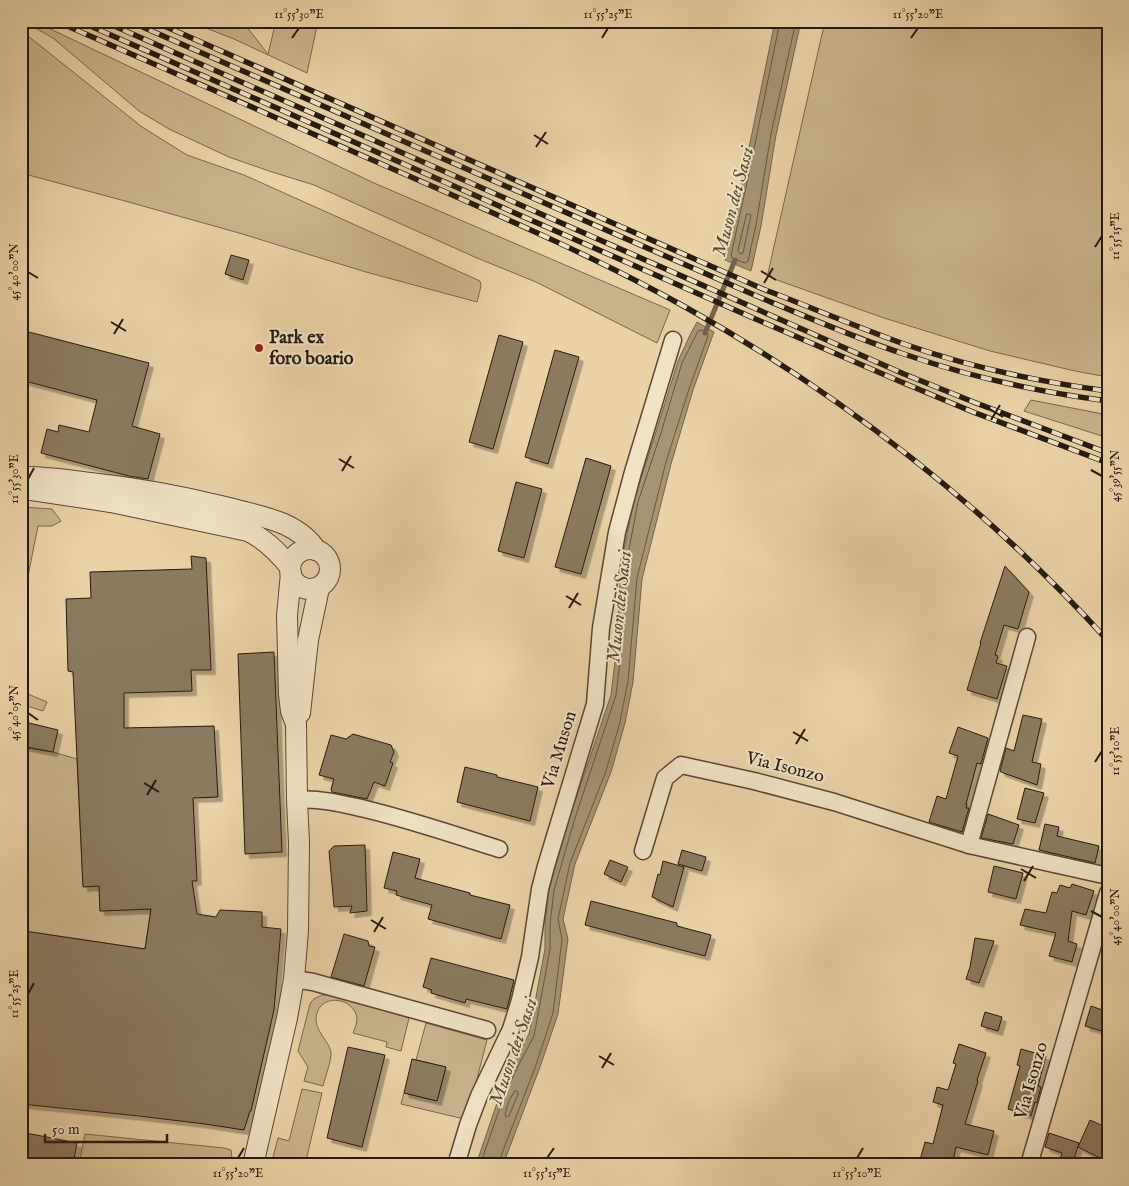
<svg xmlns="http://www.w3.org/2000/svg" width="1129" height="1186" viewBox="0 0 1129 1186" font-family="'IM FELL English',serif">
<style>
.green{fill:#c9b38c;stroke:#77674e}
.water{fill:#a79473;stroke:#73644b}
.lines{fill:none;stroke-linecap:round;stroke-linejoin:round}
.shore{stroke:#665841;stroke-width:1}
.stream{stroke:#73644b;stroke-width:5}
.building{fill:#8b7a5e;stroke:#251b0f;filter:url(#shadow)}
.minor-casing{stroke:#564935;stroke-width:19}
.tertiary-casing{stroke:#564935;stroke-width:22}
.minor{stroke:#f1e2c5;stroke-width:16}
.tertiary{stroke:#f1e2c5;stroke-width:20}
.rail-casing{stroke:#251b0f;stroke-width:5.5}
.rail{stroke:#f1e2c5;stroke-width:4;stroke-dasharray:11;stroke-linecap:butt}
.ticks{fill:none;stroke:#251b0f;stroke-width:2}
.poi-dot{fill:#8f2418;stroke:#f1e2c5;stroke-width:2}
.labels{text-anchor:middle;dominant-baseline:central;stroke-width:4;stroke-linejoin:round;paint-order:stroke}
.poi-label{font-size:18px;font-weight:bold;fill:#251b0f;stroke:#f1e2c5;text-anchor:start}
.street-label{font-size:18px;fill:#251b0f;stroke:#f1e2c5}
.water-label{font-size:19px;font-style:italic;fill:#594b37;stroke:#f1e2c5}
.neatline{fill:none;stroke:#251b0f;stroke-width:2}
.ticks-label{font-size:12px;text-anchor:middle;fill:#251b0f}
</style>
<defs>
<filter id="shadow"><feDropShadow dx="4.5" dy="4.5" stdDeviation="0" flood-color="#0004"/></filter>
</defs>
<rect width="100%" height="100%" fill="#ead2a6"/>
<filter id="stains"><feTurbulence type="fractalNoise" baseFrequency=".004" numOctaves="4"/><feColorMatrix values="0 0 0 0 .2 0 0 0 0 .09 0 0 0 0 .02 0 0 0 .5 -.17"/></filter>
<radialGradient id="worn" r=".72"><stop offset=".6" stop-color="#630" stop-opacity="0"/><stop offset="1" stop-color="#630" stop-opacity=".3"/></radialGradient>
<g class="green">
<polygon points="188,21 242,21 268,54 276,21 318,21 307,73 234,39"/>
<polygon points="825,21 1108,21 1108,377 1075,371 990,351 884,318 774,279 768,273"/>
<polygon points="42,25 374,183 670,310 657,343 536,282 477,258 314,185 269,171 229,157 169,129 139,111 53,38 37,29"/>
<polygon points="23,32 142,127 187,155 244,175 480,281 481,286 477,302 366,272 239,233 125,201 21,173 21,40"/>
<polygon points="1031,400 1108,415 1108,438 1024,411"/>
<polygon points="21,507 52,509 61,521 52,526 38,526 21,611"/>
<polygon points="21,691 47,702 43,711 21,704"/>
<polygon points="21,747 53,752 77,759 83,886 99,886 100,911 151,909 145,949 25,931 23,943 21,943"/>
<path d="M323,995H331L409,1018L401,1051L386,1047L387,1042L353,1033C355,1028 357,1023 357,1018C354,998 323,993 317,1013C312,1029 328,1039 331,1052C332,1060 325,1077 323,1086L304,1081L308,1067L298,1051L310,1004C313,998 317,997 323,995Z"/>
<polygon points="426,1023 487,1040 470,1106 464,1119 401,1104 404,1093 437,1101 446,1067 416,1060"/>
<polygon points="302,1089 322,1093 305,1165 271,1165 278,1138 289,1141"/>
<polygon points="85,1134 224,1148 231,1150 232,1158 230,1165 79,1165"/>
</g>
<g class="water">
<polygon points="775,21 801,21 776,135 761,226 751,271 725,260 743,177"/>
<polygon points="697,322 714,332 693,390 671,464 642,579 633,682 625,723 611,772 575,864 563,919 568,939 558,1014 540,1067 503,1165 475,1165 479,1156 499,1097 513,1064 529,1034 545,949 545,925 549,889 570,816 611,695 617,644 621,564 634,500 655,435 678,361 690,335"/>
</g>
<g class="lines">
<g class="shore">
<polyline points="780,21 748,178 731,255 732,258 745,263 748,261 756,225 771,134 796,21"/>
<polygon points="747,214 749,214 751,215 743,253 740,254 738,251"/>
<polygon points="515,1091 517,1091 518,1094 509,1116 506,1117 505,1114 509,1101"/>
<polyline points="480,1165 503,1099 518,1066 534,1036 550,949 550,925 554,890 575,818 616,695 622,644 626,565 638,502 660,436 682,363 698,331 701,330 707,333 708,336 689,389 666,462 637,578 628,681 620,722 606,771 570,863 558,919 562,939 553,1013 536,1065 499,1161 499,1165"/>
</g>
<polyline class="stream" points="705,333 735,260"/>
</g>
<g class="building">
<polygon points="231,255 249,260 243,280 225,274"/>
<polygon points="21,330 149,363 132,426 160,434 148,479 129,476 41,453 47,429 58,432 59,425 89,432 97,400 21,380"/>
<polygon points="499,335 523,342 493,449 469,442"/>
<polygon points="555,350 579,357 548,464 525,457"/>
<polygon points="586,458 611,466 581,574 555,567"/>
<polygon points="516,482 542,489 524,558 498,551"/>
<polygon points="191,556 206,558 211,670 191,670 192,691 124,693 124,728 214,726 218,797 193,798 197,881 192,881 197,914 216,917 220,910 262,912 262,927 281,929 274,1010 251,1111 250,1111 244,1130 205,1124 139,1116 21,1104 21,943 23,943 24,931 145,949 151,909 100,911 99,886 83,887 73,672 68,671 66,599 91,598 90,572 192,569"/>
<polygon points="1005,566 1029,592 1018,629 1004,625 995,655 998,656 996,663 1007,666 997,699 967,690 981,643 980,643"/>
<polygon points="274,652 282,852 245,854 238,654"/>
<polygon points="1023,715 1042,719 1032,762 1041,764 1037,785 1001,772 1000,771 1006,748 1014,751"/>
<polygon points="21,721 58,730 53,752 21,746"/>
<polygon points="958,727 988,738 981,764 977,763 966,804 967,804 966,808 969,808 962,832 929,822 937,796 946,799 958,756 949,753"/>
<polygon points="353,734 391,745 394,752 390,762 393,763 385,786 374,782 367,799 332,792 331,789 334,779 319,775 331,735 346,739"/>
<polygon points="465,767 497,775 497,777 538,787 530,821 457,802"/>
<polygon points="1025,788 1044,793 1035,823 1017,819"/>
<polygon points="988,814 1019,825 1013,844 981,838"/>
<polygon points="1045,824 1059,827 1057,836 1099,846 1095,863 1039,850"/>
<polygon points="365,845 367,911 350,913 352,906 334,907 329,851 334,846"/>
<polygon points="682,850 706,857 702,871 678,864"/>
<polygon points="393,852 420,859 415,878 470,893 470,895 510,905 501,939 428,919 432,905 396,895 397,891 384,888"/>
<polygon points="610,860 628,867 621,882 604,874"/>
<polygon points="663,861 684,867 673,907 652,897 658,874 660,875"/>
<polygon points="994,866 1023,873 1016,899 988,892"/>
<polygon points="1072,884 1094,891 1086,915 1072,911 1068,941 1077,944 1072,962 1049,956 1056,933 1020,925 1025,909 1046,913 1052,892 1057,893 1060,885 1070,888"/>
<polygon points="591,901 677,923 677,926 711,935 705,956 585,925"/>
<polygon points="344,934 368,941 369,946 375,947 364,986 331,977"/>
<polygon points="975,938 994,941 979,983 966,979 970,967"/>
<polygon points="431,958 514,980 507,1009 466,999 465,1003 431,993 432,990 423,987"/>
<polygon points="1091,1006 1108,1012 1108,1033 1085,1026"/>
<polygon points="985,1012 1002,1017 998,1031 981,1026"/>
<polygon points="959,1044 986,1053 977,1080 978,1081 965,1124 994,1131 988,1155 956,1147 952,1165 938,1165 920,1160 925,1142 933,1144 943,1105 933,1102 937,1087 948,1090 956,1064 953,1063"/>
<polygon points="348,1047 385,1055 362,1147 327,1138"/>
<polygon points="1021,1049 1046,1056 1038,1086 1041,1087 1037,1103 1035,1102 1031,1116 1008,1109 1020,1066 1017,1065"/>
<polygon points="412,1059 446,1067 437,1101 404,1093"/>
<polygon points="1090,1120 1108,1128 1108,1162 1078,1147"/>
<polygon points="21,1132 77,1143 73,1165 21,1165"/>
<polygon points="1049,1133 1079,1143 1072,1165 1058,1165 1062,1153 1045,1147"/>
</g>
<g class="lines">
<g class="minor-casing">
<g id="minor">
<path d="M297,800C320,798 343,804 365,809C411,820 455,835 499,849"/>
<polyline points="969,845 1027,637"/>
<polyline points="643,851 665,778 681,765 754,781 834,802 969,845 1108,876"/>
<polyline points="294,979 313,982 487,1030"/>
<polyline points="456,1165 468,1125 479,1096 511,1029 520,1000 530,957 540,889 546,866 595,704 601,628 617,532 633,472 673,340"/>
<polyline points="1029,1165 1108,893"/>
</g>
</g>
<g class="tertiary-casing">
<g id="tertiary">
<path d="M21,477C44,476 67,480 90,483C136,488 180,496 225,507C244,512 265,516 284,524C297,530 308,537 316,550"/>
<path d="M25,489L111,502L248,531C265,539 278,552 290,567"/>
<circle cx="310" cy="569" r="20"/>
<polyline points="300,713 308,640 319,588"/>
<polyline points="253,1165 287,1018 294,979 298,931 299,843 297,800 296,724 291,711 289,694 287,616 291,573"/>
</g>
</g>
<use href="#minor" class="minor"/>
<use href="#tertiary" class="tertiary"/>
<g class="rail-casing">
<g id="rail">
<path d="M56,21C172,72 287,123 402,173C498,215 596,257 687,308C842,395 989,509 1108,641"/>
<polyline points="79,21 751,317 899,381 973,412 1108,463"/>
<polyline points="103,21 904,374 976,403 1108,453"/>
<path d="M129,21L759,297C807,317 855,338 904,354C970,377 1039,392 1108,401"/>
<path d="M153,21L763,289C810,307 857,327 904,344C969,367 1040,382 1108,391"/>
</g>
</g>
<use href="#rail" class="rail"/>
</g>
<path class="ticks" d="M292,38L299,28M602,38L608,28M911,38L918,28M534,135L548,144M536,147L546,132M1095,247L1102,236M761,271L776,280M28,272L38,278M764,283L773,268M111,322L126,331M114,334L123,319M988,408L1003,417M991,420L1000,405M339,459L354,468M1091,470L1102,476M342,471L351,456M28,479L34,468M566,596L581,605M569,608L578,593M28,713L38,720M793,732L808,741M796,744L805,729M1095,762L1102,751M144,783L159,792M147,795L156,780M1021,869L1036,878M1024,881L1033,866M1091,911L1102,917M371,920L386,929M374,932L383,917M28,994L34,983M599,1056L614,1065M602,1068L611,1053M238,1158L244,1148M547,1158L554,1148M857,1158L863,1148"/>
<circle class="poi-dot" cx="259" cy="348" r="5"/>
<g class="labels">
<g class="poi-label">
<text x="269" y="338">Park ex<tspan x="269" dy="21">foro boario</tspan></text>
</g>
<g class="street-label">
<text transform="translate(560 750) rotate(-73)">Via Muson</text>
<text transform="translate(785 768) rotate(14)">Via Isonzo</text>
<text transform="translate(1032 1081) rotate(-74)">Via Isonzo</text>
</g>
<g class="water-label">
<text transform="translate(734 202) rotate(-75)">Muson dei Sassi</text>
<text transform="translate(620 607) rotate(-84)">Muson dei Sassi</text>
<text transform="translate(514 1052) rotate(-71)">Muson dei Sassi</text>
</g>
</g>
<rect width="1129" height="1186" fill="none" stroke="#ead2a6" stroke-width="55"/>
<path d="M45 1134v8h122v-8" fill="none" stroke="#251b0f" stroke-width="2.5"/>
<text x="52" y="1134" font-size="15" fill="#251b0f" stroke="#f1e2c5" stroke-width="4" paint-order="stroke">50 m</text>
<rect x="28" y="28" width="1074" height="1130" class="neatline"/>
<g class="ticks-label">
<text x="299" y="18">11°55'30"E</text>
<text x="608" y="18">11°55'25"E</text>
<text x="918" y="18">11°55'20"E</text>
<text transform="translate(1115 236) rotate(-90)" y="4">11°55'15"E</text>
<text transform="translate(14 272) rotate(-90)" y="4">45°40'00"N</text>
<text transform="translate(1115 476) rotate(-90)" y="4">45°39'55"N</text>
<text transform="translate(14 479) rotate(-90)" y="4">11°55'30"E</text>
<text transform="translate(14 713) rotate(-90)" y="4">45°40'05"N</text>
<text transform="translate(1115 751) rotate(-90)" y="4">11°55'10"E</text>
<text transform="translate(1115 917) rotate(-90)" y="4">45°40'00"N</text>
<text transform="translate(14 994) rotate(-90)" y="4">11°55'25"E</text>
<text x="238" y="1177">11°55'20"E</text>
<text x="547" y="1177">11°55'15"E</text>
<text x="857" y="1177">11°55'10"E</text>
</g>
<rect width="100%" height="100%" filter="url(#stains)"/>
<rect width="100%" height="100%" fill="url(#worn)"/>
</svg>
